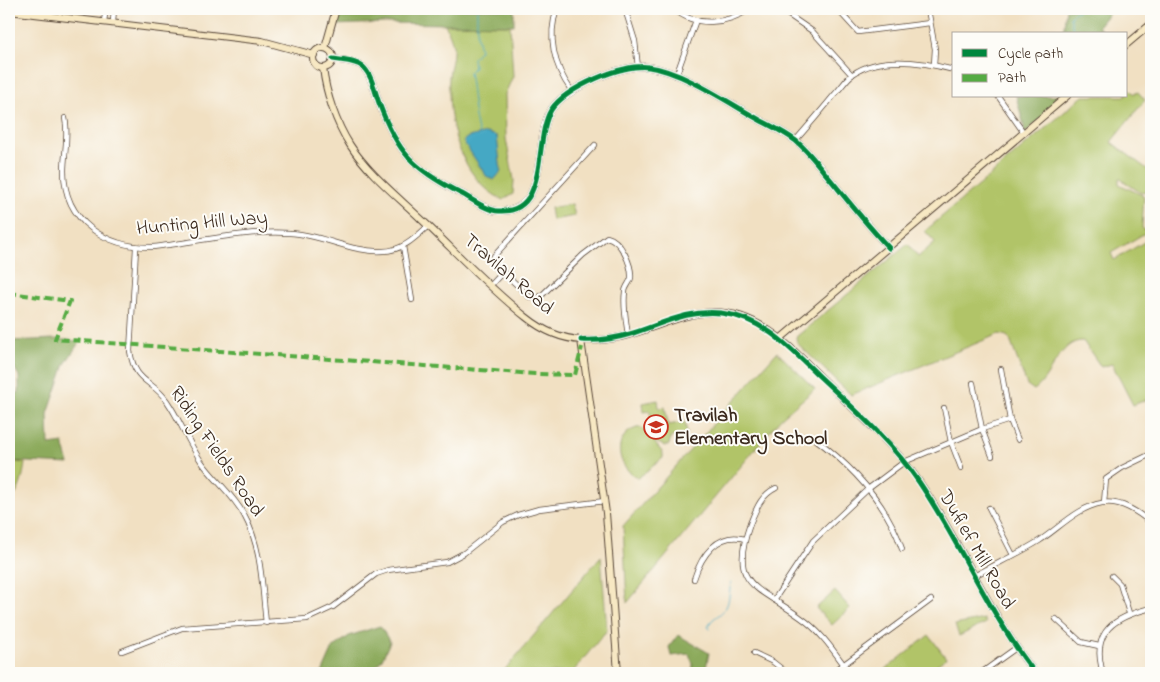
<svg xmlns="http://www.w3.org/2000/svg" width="1160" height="682" viewBox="0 0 1160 682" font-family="'Indie Flower',sans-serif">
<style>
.green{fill:#b1c467;stroke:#767742}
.forest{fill:#8caa5c;stroke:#646a3d}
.water{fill:#44a8c4;stroke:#406971}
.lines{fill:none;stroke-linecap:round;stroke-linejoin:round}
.stream{stroke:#44a8c4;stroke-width:1}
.street-casing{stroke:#564537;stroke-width:6}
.secondary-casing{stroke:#564537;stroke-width:8}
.street{stroke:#fff;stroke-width:4.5}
.secondary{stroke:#f7e8c3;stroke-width:6}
.quiet{stroke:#55ab43;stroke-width:4;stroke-dasharray:8 4;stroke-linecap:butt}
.cycleway-casing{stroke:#fdfcf7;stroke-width:8}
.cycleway{stroke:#00873e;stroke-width:5}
.labels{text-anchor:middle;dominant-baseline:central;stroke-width:4;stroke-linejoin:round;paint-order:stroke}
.street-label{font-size:20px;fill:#3b2a1e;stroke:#fdfcf7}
.poi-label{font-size:20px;font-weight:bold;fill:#3b2a1e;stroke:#fdfcf7;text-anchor:start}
</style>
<rect width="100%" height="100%" fill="#fdfcf7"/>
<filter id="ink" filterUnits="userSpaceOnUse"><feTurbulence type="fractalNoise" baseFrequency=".02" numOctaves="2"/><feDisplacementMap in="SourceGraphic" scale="10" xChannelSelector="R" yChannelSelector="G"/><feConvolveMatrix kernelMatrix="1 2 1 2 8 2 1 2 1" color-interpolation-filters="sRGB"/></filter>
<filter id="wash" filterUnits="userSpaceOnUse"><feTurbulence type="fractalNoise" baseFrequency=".0096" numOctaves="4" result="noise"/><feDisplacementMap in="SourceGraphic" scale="20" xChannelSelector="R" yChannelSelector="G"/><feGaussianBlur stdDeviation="1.12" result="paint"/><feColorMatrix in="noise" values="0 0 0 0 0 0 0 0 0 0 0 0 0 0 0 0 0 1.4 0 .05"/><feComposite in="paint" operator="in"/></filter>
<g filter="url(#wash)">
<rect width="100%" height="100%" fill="#f1e0c2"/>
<g class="green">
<path d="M445,24L510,25L513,76L505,94L506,139L514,180L513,194L503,200C459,178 447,122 449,77C450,67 454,56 453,46C452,39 448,31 445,24Z"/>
<path d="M1126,86L1134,94L1138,92L1145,100L1111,142L1151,172V191L1141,193L1119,178V184L1144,196L1142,228L1147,232L1111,253L1114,260L1151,238V398L1133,405L1112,364L1101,367L1083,341C1059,340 1052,378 1034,390L1027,385L1010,340L1007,336L999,334L851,395L797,343L796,337L908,244L918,257L935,242L925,231L1083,96H1126Z"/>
<polygon points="572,204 575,216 552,220 550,208"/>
<polygon points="777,352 815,389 781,418 627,603 623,526"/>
<path d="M658,400L659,408L665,407L668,425L685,422L687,434L671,437L669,445L665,446L653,441L663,453V458L638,478C614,466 612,432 641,427L653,441L650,411L644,412L643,403Z"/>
<path d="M9,461L25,463C23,477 20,493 9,502Z"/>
<polygon points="601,556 607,630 572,673 502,673"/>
<polygon points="835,591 850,608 832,625 816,608"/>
<polygon points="984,619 986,623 959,636 955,625"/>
<polygon points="929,635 946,658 926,673 881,673"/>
</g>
<g class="forest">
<polygon points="340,9 514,9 514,25 385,23 334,25"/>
<polygon points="1066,9 1112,9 1098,26 1104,34 1063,34"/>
<polygon points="1016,96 1067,96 1023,135 1024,126"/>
<polygon points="55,339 80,341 65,364 48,414 49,445 63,443 69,464 9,461 9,394 19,393 19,376 13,365 9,364 9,341"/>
<polygon points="380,626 390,642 382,659 371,673 322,673 333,648 349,636"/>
<polygon points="678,635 709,653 705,673 692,673 693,664 689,654 671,656 669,647"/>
</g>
<polygon class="water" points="487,133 497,136 501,172 494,180 487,177 463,141 468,137"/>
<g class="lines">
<g class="stream">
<path d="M477,9V36L480,50L473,58L474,67L469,73C473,93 473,115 479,134"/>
<polyline points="1074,34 1070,16 1080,9"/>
<path d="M710,629L708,626C712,618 718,617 723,611C730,605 729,591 731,582"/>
</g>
</g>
</g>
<g filter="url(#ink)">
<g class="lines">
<g class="street-casing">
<g id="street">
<path d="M557,9C547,37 554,66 571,90"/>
<polyline points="625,9 635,41 638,67"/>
<path d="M674,9C696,28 727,24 750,9"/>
<polyline points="780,9 812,31 852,75"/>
<polyline points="837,9 858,32 930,23"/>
<polyline points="928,9 935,49 934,65"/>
<polyline points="104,21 106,9"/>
<polyline points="113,22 114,9"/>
<polyline points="676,76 696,20"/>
<polyline points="998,96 1024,133"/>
<path d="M65,118C69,136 64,153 64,171C64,222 107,248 153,247C197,242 245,230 290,233C321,234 352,253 383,251C402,251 415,238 428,226"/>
<path d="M795,141C809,125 822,110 835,94C841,88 846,79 853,74C880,55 924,62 954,70"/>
<polyline points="403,246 412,300"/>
<path d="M136,248L130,351C135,384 152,379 167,401C180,420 188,442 201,461C214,480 233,494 244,515C262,547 262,587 266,623"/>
<path d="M503,272L530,297L539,298L583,255L607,237C621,240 632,265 631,278C630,283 625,287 625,292C623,306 626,321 628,335"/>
<polyline points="491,285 503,272 491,261 494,256 595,145"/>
<polyline points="1001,369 1010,420 1018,440"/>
<polyline points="973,383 982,429 992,456"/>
<polyline points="944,408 951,442 961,468"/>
<path d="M814,438C853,467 887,503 902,549"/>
<path d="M776,488C761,495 756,509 750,524C728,586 757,586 800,617C819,630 831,647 844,665"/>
<polyline points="1104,503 1106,479 1122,468 1149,455"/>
<polyline points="989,508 1013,555"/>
<path d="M974,576C996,564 1018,554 1039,541C1059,528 1078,507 1102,503C1121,500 1138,512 1151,523"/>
<polyline points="1112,576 1120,584 1129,613"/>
<path d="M694,579C701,556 718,531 745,539"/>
<polyline points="774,600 813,541 868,489 904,462 982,429 1010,420"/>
<polyline points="1056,619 1081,642 1099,646"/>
<polyline points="122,651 182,628 307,619 333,607 376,574 388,570 447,562 464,553 503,522 518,515 539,509 605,501"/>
<polyline points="754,653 773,662 787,673"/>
<polyline points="832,673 931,600"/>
<polyline points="981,673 1016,648"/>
<path d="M1103,673C1090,631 1115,617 1151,608"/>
</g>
</g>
<g class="secondary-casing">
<g id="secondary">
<polyline points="9,11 262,41 314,55"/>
<polyline points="1126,45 1151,24"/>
<circle cx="323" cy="58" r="10"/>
<polyline points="325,48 336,9"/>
<path d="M333,59C342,61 355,60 363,67C372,75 375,92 379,103C397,152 413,169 460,193C471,198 486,211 499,211C550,214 533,140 551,110C565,88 623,63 649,67C682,71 729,103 758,119C771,126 784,132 796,141C807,150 816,162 825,173C846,198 866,224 889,248"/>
<path d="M323,68C326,94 336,123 350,145C368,173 397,196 421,219C456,252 489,288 526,317C542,330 562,339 582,340C654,346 700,279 774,334C793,348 810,367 827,383C858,414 893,444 918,480C961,542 989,614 1035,673"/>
<polyline points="780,339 1067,96"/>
<polyline points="581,340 606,513 618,673"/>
</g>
</g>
<use href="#street" class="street"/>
<use href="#secondary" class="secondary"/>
<polyline class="quiet" points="9,293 70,301 55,339 535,374 575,375 582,347"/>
<g class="cycleway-casing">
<g id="cycleway">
<path d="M333,59C342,61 355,60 363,67C372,75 375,92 379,103C397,152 413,169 460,193C471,198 486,211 499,211C550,214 533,140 551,110C565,88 623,63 649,67C682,71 729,103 758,119C771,126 784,132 796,141C807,150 816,162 825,173C846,198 866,224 889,248"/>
<path d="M581,340C597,341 614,339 630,334C660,325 688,309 721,313C763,318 789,347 818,375C853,408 892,442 919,482C961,544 989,614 1035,673"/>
</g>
</g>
<use href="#cycleway" class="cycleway"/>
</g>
</g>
<defs>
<g id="school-ring" transform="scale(1.25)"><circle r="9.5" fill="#fdfcf7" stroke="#c8321e" stroke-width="1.5"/><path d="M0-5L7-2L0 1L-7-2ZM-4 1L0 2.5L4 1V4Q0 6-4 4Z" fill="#c8321e"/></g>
</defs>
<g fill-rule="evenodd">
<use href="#school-ring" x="656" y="427"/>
</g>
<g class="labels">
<g class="street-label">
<text transform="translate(202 224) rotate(-5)">Hunting Hill Way</text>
<text transform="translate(508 275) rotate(41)">Travilah Road</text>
<text transform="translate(216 452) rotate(56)">Riding Fields Road</text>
<text transform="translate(976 550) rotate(60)">Dufief Mill Road</text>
</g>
<g class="poi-label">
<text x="674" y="416">Travilah<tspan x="674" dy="23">Elementary School</tspan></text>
</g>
</g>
<rect width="1160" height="682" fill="none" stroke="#fdfcf7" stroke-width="30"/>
<rect x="952" y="32" width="175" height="65" fill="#fdfcf7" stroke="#afa8a0"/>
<rect x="962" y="49" width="25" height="8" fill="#00873e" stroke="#afa8a0"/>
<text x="998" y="58" font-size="15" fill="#3b2a1e">Cycle path</text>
<rect x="962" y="74" width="25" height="8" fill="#55ab43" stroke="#afa8a0"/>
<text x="998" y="82" font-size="15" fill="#3b2a1e">Path</text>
</svg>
